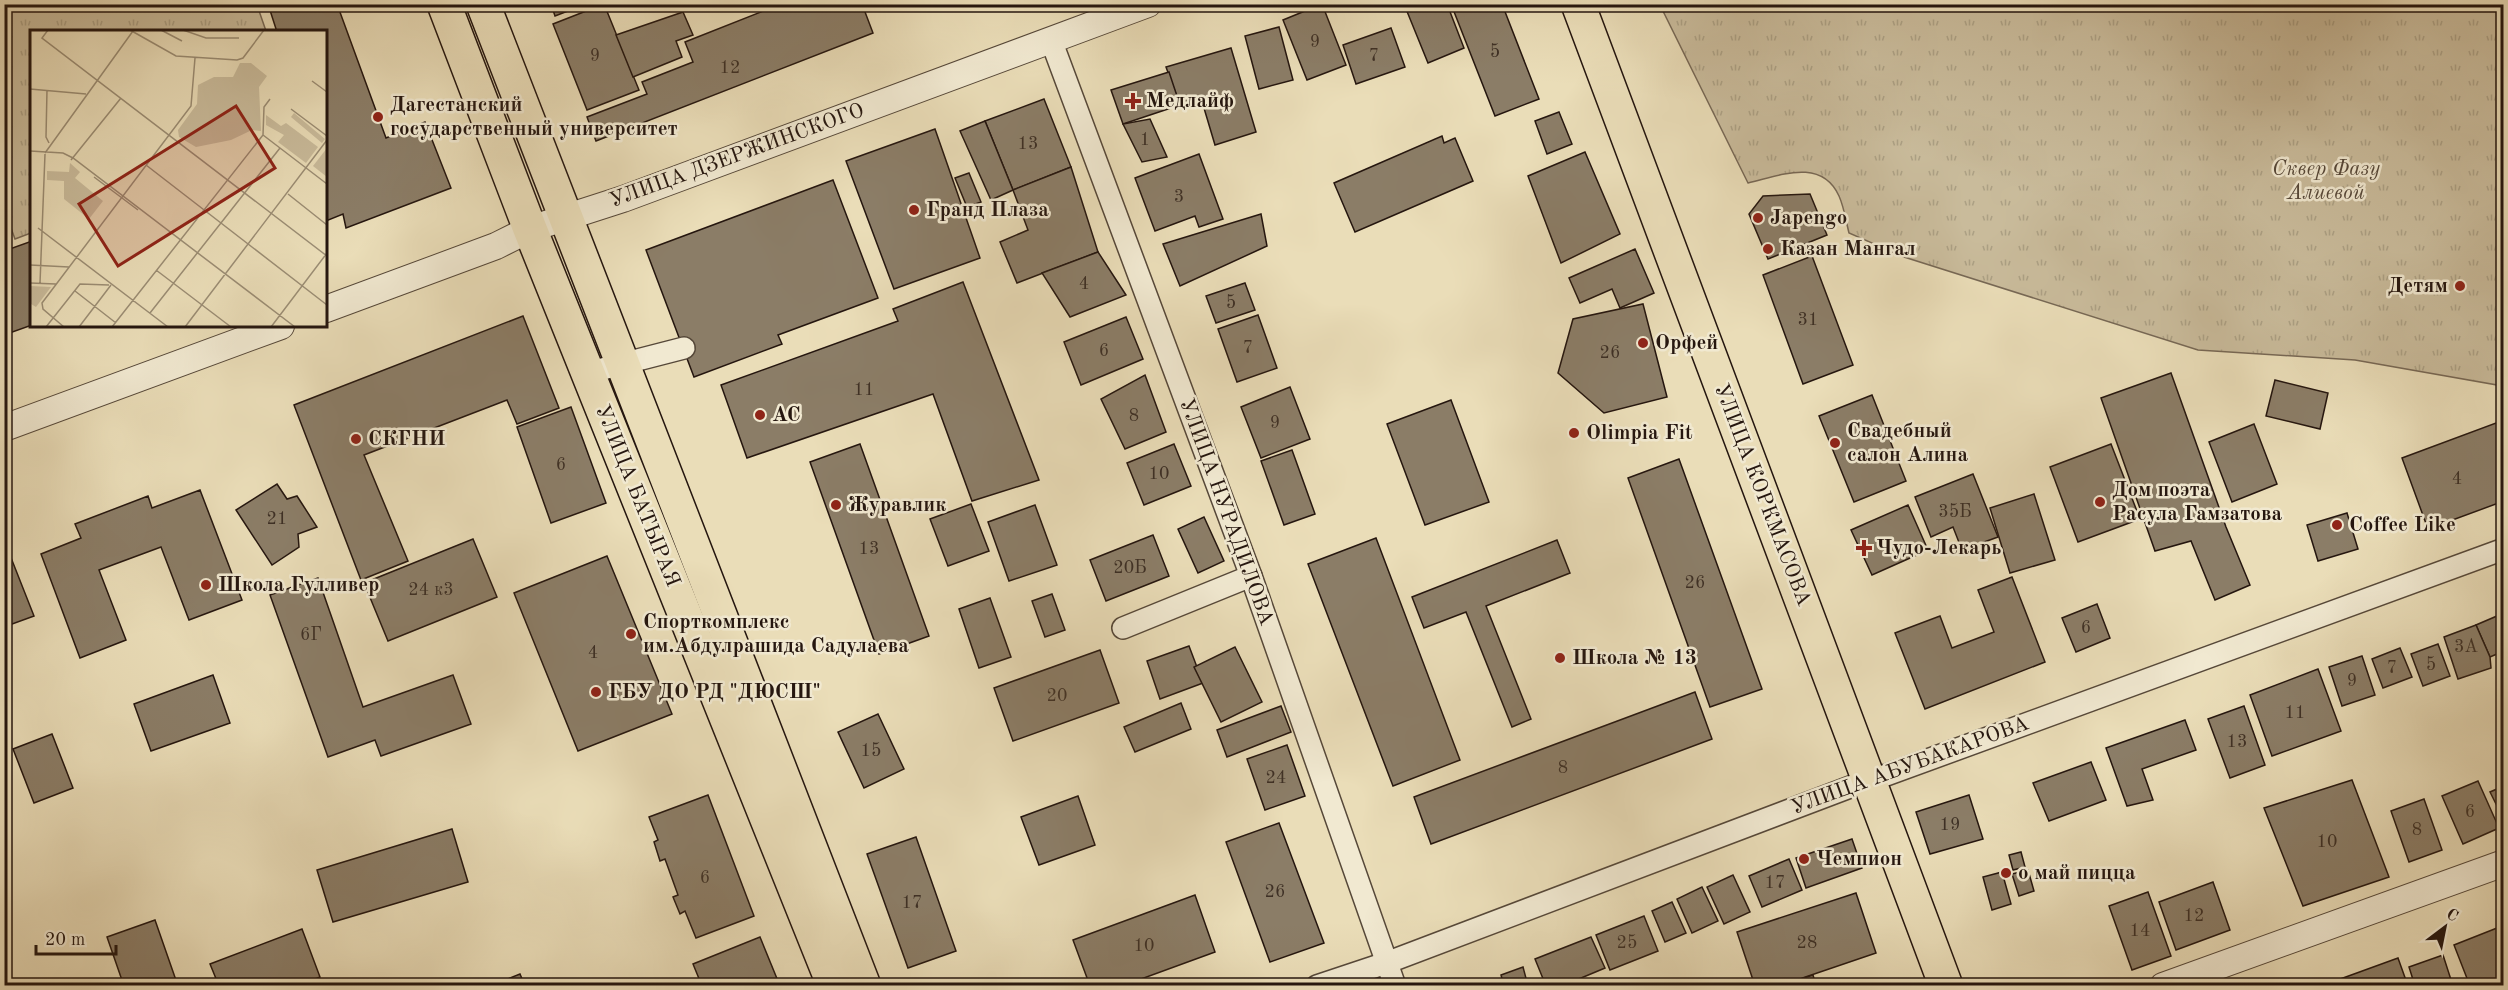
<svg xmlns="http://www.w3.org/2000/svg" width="2508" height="990" viewBox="0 0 2508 990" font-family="'Old Standard TT',serif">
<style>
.grass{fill:url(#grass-tufts);stroke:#776855;stroke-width:1.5}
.building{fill:#8b7d67;stroke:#25160f;stroke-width:1.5}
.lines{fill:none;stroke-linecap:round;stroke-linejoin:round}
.minor-casing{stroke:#564839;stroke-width:24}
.tertiary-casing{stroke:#564839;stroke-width:28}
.primary-casing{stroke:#25160f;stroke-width:36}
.minor{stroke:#f1e9d1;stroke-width:21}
.tertiary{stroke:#f1e9d1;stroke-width:26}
.primary{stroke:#eaddb8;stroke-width:33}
.poi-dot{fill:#8f2418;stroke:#f1e9d1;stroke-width:2}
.labels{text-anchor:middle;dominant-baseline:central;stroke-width:5;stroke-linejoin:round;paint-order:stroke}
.number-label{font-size:18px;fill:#3e3025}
.poi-label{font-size:21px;font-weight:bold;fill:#25160f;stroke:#f1e9d1;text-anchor:start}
.street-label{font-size:21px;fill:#25160f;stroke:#f1e9d1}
.park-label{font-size:21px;font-style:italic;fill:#564839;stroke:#f1e9d1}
.inset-road{fill:none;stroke:#9b8d74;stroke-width:1.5}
.view{fill:#8f2418;fill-opacity:0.15;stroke:#8f2418;stroke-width:3}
.inset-edge{fill:none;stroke:#25160f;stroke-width:3}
</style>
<defs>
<pattern id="grass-tufts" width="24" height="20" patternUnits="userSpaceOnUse" patternTransform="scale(1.5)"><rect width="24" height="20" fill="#c9bb9b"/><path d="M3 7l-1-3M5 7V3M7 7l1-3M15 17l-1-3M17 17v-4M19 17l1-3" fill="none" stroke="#aca084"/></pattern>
</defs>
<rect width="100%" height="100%" fill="#eaddb8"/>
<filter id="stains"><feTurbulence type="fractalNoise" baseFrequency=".00333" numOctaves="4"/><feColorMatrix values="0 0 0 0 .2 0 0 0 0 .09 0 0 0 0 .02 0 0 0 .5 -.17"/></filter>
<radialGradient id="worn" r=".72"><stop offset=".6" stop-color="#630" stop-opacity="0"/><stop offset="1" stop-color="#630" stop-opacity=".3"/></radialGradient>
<g class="grass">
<polygon points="4,5 257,5 266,31 32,32 31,233 15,239 4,209"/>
<path d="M1660,5H2503V386L2355,360L2198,350L1904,257L1849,233C1846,221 1844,207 1839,196C1821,157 1779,176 1748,183Z"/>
</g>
<g class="building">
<polygon points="268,4 337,4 386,138 425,122 451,188 346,228 343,214 326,221 326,32 277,32"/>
<polygon points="551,4 586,4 555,16"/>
<polygon points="604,4 639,90 587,110 553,24"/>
<polygon points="781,4 862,4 873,33 596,141 587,117 647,94 642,82 693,62 685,42"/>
<polygon points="1322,4 1346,65 1307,80 1283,20"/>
<polygon points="1404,4 1447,4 1464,48 1428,63"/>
<polygon points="1451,4 1502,4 1539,99 1495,116"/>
<polygon points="683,12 693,35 676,41 682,57 633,77 616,35"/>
<polygon points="1279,27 1293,80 1259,89 1245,36"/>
<polygon points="1391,28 1405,67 1356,84 1343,45"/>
<polygon points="1231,48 1256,132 1215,145 1201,98 1180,105 1166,67"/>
<polygon points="1169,72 1180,105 1123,124 1111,90"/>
<polygon points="1044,99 1071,167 1013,190 985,121"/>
<polygon points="1559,112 1572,144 1547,154 1535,121"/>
<polygon points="1150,119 1167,157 1142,162 1123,124"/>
<polygon points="985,121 1013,190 991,200 960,131"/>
<polygon points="935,129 980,258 894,289 846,161"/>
<polygon points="1442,136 1444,143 1455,138 1473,181 1355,232 1334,183"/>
<polygon points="1585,152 1620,234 1561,263 1528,176"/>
<polygon points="1199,154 1223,219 1199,227 1195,216 1155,231 1135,178"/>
<polygon points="1071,167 1098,252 1017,283 1000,242 1028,230 1013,190"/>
<polygon points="969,173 981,202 967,207 955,178"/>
<polygon points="833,180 878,298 778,335 782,344 694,377 646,250"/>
<polygon points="1810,194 1827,235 1768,259 1749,214 1763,196"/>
<polygon points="1261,214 1267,246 1180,286 1163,244"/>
<polygon points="32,241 32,325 4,335 4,251"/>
<polygon points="1635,249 1654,293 1620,308 1612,289 1580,303 1569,278"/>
<polygon points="1098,252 1126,295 1070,317 1042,273"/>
<polygon points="1812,256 1853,365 1803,384 1763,275"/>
<polygon points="963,282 1039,480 972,501 933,394 747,458 721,385 898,321 893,309"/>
<polygon points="1245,283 1255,310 1216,323 1206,296"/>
<polygon points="1643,304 1667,397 1604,413 1558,373 1573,319"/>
<polygon points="1258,315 1277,368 1237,382 1218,329"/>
<polygon points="523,316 559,408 517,424 507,400 364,455 408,561 361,580 294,405"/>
<polygon points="1126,317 1143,359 1081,385 1064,342"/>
<polygon points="2171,373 2226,527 2250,585 2215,600 2191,541 2155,551 2101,398"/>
<polygon points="1145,375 1166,432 1125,449 1101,399"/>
<polygon points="2275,380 2328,393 2320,429 2266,416"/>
<polygon points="1290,387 1310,439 1261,458 1241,407"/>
<polygon points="1872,395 1906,481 1854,502 1819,416"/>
<polygon points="1451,400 1489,502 1425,525 1387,424"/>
<polygon points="571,407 606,503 551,523 517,427"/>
<polygon points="2504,420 2504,501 2428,529 2402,458"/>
<polygon points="2254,424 2277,484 2232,502 2209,442"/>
<polygon points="860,444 929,636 879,654 810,462"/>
<polygon points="1174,444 1191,486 1144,505 1127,463"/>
<polygon points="2111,444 2140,519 2078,542 2050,467"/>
<polygon points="1292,450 1315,514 1284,525 1261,461"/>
<polygon points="1679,459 1762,689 1710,707 1628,478"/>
<polygon points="1973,474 1998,537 1962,550 1953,527 1931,537 1915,497"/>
<polygon points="277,484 287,499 297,496 317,527 298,534 299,547 272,565 236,510"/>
<polygon points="200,490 242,600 189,620 161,547 99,570 126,640 80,658 41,554 81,538 75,524 148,496 152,508"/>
<polygon points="2034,494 2055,560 2010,573 1990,508"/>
<polygon points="971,504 989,551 948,566 930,519"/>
<polygon points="1035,505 1057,565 1009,581 988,522"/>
<polygon points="1908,505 1928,550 1872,575 1851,530"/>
<polygon points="2347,513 2358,549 2318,561 2307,525"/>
<polygon points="1204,517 1224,561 1198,573 1178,529"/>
<polygon points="1153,535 1169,576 1106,601 1090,560"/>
<polygon points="1376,538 1460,760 1393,786 1308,564"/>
<polygon points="473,539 497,597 388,641 364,583"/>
<polygon points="4,540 34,616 4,627"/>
<polygon points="1557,540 1570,573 1486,606 1531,719 1512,727 1466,612 1424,628 1412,597"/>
<polygon points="607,556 672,714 578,751 514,593"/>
<polygon points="2012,577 2045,662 1925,709 1895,633 1940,616 1952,648 1994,632 1978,590"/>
<polygon points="318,578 363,707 453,675 471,724 381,756 375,740 328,757 270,595"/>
<polygon points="1052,594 1065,630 1045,637 1032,601"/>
<polygon points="990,598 1011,657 979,668 959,609"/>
<polygon points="2097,604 2110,638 2076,652 2062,618"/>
<polygon points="2504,613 2504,651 2490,657 2476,625"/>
<polygon points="2476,625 2490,657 2491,668 2458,679 2444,637"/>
<polygon points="2438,644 2450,676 2423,686 2411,654"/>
<polygon points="1189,646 1203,683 1160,699 1147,661"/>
<polygon points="1235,647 1262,702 1221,722 1194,667"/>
<polygon points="2400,648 2412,677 2383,688 2372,659"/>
<polygon points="1100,650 1119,703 1013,741 994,688"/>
<polygon points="2362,656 2375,695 2342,706 2329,667"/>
<polygon points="2318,669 2341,731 2272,756 2250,695"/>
<polygon points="213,675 230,723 151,751 134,704"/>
<polygon points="1695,692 1712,739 1431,844 1414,797"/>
<polygon points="1181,703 1191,729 1135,752 1124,727"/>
<polygon points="1281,706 1291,732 1227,757 1217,730"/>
<polygon points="2244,706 2265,765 2230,778 2208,719"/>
<polygon points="878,714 904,769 864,788 838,732"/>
<polygon points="2185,720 2196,750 2142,769 2153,800 2127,806 2106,748"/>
<polygon points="52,734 73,788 34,803 13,749"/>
<polygon points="1287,745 1305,796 1265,810 1247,759"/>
<polygon points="2091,762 2106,800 2049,821 2033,783"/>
<polygon points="2352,780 2389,877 2303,906 2264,808"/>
<polygon points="2478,781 2499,828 2463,844 2442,796"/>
<polygon points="2504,786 2504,820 2490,792"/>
<polygon points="708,795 754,916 696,938 685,911 680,914 673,897 678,895 665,859 660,861 654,842 658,840 649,817"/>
<polygon points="1969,795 1983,839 1930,854 1916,812"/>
<polygon points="1078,796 1095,845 1039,865 1021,817"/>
<polygon points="2424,799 2442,850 2409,862 2391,811"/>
<polygon points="1279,823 1324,943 1270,962 1226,842"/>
<polygon points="452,829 468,882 333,922 317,870"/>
<polygon points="916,837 956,951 908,968 867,854"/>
<polygon points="1852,839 1862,868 1806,888 1796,858"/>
<polygon points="2021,852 2025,867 2013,870 2009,855"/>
<polygon points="1789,859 1802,890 1762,907 1749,876"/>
<polygon points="2028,870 2034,891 2019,896 2012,874"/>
<polygon points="2002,872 2011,904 1992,910 1983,877"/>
<polygon points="1733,875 1750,912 1724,924 1707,887"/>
<polygon points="2213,882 2230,930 2176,950 2159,902"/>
<polygon points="1702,887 1718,921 1692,933 1677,899"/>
<polygon points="2148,892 2171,956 2132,970 2109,906"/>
<polygon points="1856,893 1876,953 1779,986 1755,986 1737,932"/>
<polygon points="1195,895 1215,952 1122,986 1090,986 1073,940"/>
<polygon points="1672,902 1686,933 1665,942 1652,911"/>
<polygon points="1644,916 1658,951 1610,970 1596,935"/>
<polygon points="155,920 178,986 124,986 107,937"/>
<polygon points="2497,928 2504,943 2504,979 2488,986 2470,986 2454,945"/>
<polygon points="302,929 320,977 298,986 219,986 210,964"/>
<polygon points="760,937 780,986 702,986 693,964"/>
<polygon points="1591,937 1605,968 1562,986 1546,986 1535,959"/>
<polygon points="2443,955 2453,986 2415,986 2409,967"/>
<polygon points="2398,958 2408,986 2321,986"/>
<polygon points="1523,967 1528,986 1504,986 1501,975"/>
<polygon points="520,974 525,986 490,986"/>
<polygon points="1813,975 1816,986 1780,986"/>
</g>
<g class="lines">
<g class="minor-casing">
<g id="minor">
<polyline points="1051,40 1251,576 1395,986"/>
<polyline points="587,373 684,348"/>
<polyline points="1123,628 1251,576"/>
<polyline points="1317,986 1386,963 1866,781 1870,781 2504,549"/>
</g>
</g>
<g class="tertiary-casing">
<g id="tertiary">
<polyline points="326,309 496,246 530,229 623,199 1148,4"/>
<polyline points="4,428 281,326"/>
<polyline points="2163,986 2504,863"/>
</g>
</g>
<g class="primary-casing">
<g id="primary">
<polyline points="444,4 530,229 834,986"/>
<polyline points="483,4 864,986"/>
<polyline points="1578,4 1946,986"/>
</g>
</g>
<use href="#minor" class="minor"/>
<use href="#tertiary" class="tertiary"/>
<use href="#primary" class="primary"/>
</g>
<g class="poi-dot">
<path d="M1130 92h6v6h6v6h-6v6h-6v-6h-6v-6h6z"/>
<circle cx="378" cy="117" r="6"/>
<circle cx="914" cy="210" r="6"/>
<circle cx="1758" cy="218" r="6"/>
<circle cx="1768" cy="249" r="6"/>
<circle cx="2460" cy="286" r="6"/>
<circle cx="1643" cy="343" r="6"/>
<circle cx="760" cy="415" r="6"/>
<circle cx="1574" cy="433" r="6"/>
<circle cx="356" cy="439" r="6"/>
<circle cx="1835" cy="443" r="6"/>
<circle cx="2100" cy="502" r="6"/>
<circle cx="836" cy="505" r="6"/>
<circle cx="2337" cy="525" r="6"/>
<path d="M1861 539h6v6h6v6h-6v6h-6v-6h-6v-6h6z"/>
<circle cx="206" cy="585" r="6"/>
<circle cx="631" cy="634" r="6"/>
<circle cx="1560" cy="658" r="6"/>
<circle cx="596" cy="692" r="6"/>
<circle cx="1804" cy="859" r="6"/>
<circle cx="2006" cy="873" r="6"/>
</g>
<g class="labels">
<g class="number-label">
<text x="1315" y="42">9</text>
<text x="1495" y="52">5</text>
<text x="595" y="56">9</text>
<text x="1374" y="56">7</text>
<text x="730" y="68">12</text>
<text x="1145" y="140">1</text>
<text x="1028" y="144">13</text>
<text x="1179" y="197">3</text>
<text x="1084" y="284">4</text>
<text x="1231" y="303">5</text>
<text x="1808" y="320">31</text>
<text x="1248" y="348">7</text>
<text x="1104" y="351">6</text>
<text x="1610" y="353">26</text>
<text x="864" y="390">11</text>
<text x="1134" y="416">8</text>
<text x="1275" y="423">9</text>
<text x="561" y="465">6</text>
<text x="1159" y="474">10</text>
<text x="2457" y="479">4</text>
<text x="1955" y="512">35Б</text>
<text x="277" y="519">21</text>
<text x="869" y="549">13</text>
<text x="1130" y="568">20Б</text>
<text x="1695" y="583">26</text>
<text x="431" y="590">24 к3</text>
<text x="2086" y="628">6</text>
<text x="311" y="635">6Г</text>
<text x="2466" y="647">3А</text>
<text x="593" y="653">4</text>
<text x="2431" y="665">5</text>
<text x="2392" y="668">7</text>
<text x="2352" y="681">9</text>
<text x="1057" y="696">20</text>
<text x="2295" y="713">11</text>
<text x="2237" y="742">13</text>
<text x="871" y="751">15</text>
<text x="1563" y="768">8</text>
<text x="1276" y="778">24</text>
<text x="2470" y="812">6</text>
<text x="1950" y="825">19</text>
<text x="2417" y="830">8</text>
<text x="2327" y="842">10</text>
<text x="705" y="878">6</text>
<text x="1775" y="883">17</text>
<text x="1275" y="892">26</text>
<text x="912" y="903">17</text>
<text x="2194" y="916">12</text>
<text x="2140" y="931">14</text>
<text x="1627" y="943">25</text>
<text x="1807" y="943">28</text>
<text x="1144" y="946">10</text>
</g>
<g class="poi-label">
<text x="1146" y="101">Медлайф</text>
<text x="390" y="105">Дагестанский<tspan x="390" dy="24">государственный университет</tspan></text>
<text x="926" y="210">Гранд Плаза</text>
<text x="1770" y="218">Japengo</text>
<text x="1780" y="249">Казан Мангал</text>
<text x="2448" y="286" text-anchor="end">Детям</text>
<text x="1655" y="343">Орфей</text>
<text x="772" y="415">АС</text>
<text x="1847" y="431">Свадебный<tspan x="1847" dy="24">салон Алина</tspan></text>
<text x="1586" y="433">Olimpia Fit</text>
<text x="368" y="439">СКГНИ</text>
<text x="2112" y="490">Дом поэта<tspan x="2112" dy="24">Расула Гамзатова</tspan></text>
<text x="848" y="505">Журавлик</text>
<text x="2349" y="525">Coffee Like</text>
<text x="1876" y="548">Чудо-Лекарь</text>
<text x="218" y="585">Школа Гулливер</text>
<text x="643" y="622">Спорткомплекс<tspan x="643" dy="24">им.Абдулрашида Садулаева</tspan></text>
<text x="1572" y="658">Школа № 13</text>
<text x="608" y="692">ГБУ ДО РД "ДЮСШ"</text>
<text x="1816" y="859">Чемпион</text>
<text x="2018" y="873">о май пицца</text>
</g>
<g class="street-label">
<text transform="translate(737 156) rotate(-20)">УЛИЦА ДЗЕРЖИНСКОГО</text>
<text transform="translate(1762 495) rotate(69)">УЛИЦА КОРКМАСОВА</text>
<text transform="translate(637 496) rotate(68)">УЛИЦА БАТЫРАЯ</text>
<text transform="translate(1226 512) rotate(70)">УЛИЦА НУРАДИЛОВА</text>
<text transform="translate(1910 766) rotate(-20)">УЛИЦА АБУБАКАРОВА</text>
</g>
<g class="park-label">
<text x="2326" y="169">Сквер Фазу<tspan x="2326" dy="24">Алиевой</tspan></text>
</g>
</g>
<g transform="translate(30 30)">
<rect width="297" height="297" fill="#eaddb8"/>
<path d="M210,33H221L237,46L229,57L231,101L222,100L201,110L166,117L149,107L148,100L167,74L168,55L184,47H203ZM264,83L295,109L292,113L261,87ZM236,85L251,96L256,93L288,117L276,133L248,112L254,105L236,95ZM40,133L50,142L45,148L73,171L59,189L34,169V151L17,150V141L39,142ZM0,256L21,257L6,277L1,274Z" fill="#c9bb9b"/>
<path d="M297,118V147L283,136Z" fill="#c9bb9b"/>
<path class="inset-road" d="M18,0L12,8L297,226M100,0L146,26L207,30L213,28L234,0M131,0L152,11M153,0L176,8H209M282,51L297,62M0,59L56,64M17,60L16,107L19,113M261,79L297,106M233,105L297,154M0,121L33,123L43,128L265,297M15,123L103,1M41,130L91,68M116,135L297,275M64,147L108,180M258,164L297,195M8,198L138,297M0,235L39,237M126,240L201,297M0,253L26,254M10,253L15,124M45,261L86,293M120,283L250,118M16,297L50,254L79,255M34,297L13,279L12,273L161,76L165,28M49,297L81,255M82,297L233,105L234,77L240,69M155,297L297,110M241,297L297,223"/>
<path class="view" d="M206,76L245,138L88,236L49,174Z"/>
<rect width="297" height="297" class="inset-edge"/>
</g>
<rect width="2508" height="990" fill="none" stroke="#eaddb8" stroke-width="24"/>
<rect x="6" y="6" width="2496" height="978" fill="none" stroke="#25160f" stroke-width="3"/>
<rect x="12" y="12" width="2484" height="966" fill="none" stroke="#25160f" stroke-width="1.5"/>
<g transform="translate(2445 927) rotate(32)" stroke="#f1e9d1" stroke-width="4.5" paint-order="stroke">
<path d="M0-4.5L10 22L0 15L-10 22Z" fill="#25160f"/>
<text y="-9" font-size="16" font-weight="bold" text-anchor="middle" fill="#25160f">С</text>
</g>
<path d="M36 945v9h80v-9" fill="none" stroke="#25160f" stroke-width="3"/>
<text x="45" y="945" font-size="18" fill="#25160f" stroke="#f1e9d1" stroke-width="4.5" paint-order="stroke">20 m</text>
<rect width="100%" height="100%" filter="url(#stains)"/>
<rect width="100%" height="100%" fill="url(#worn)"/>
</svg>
